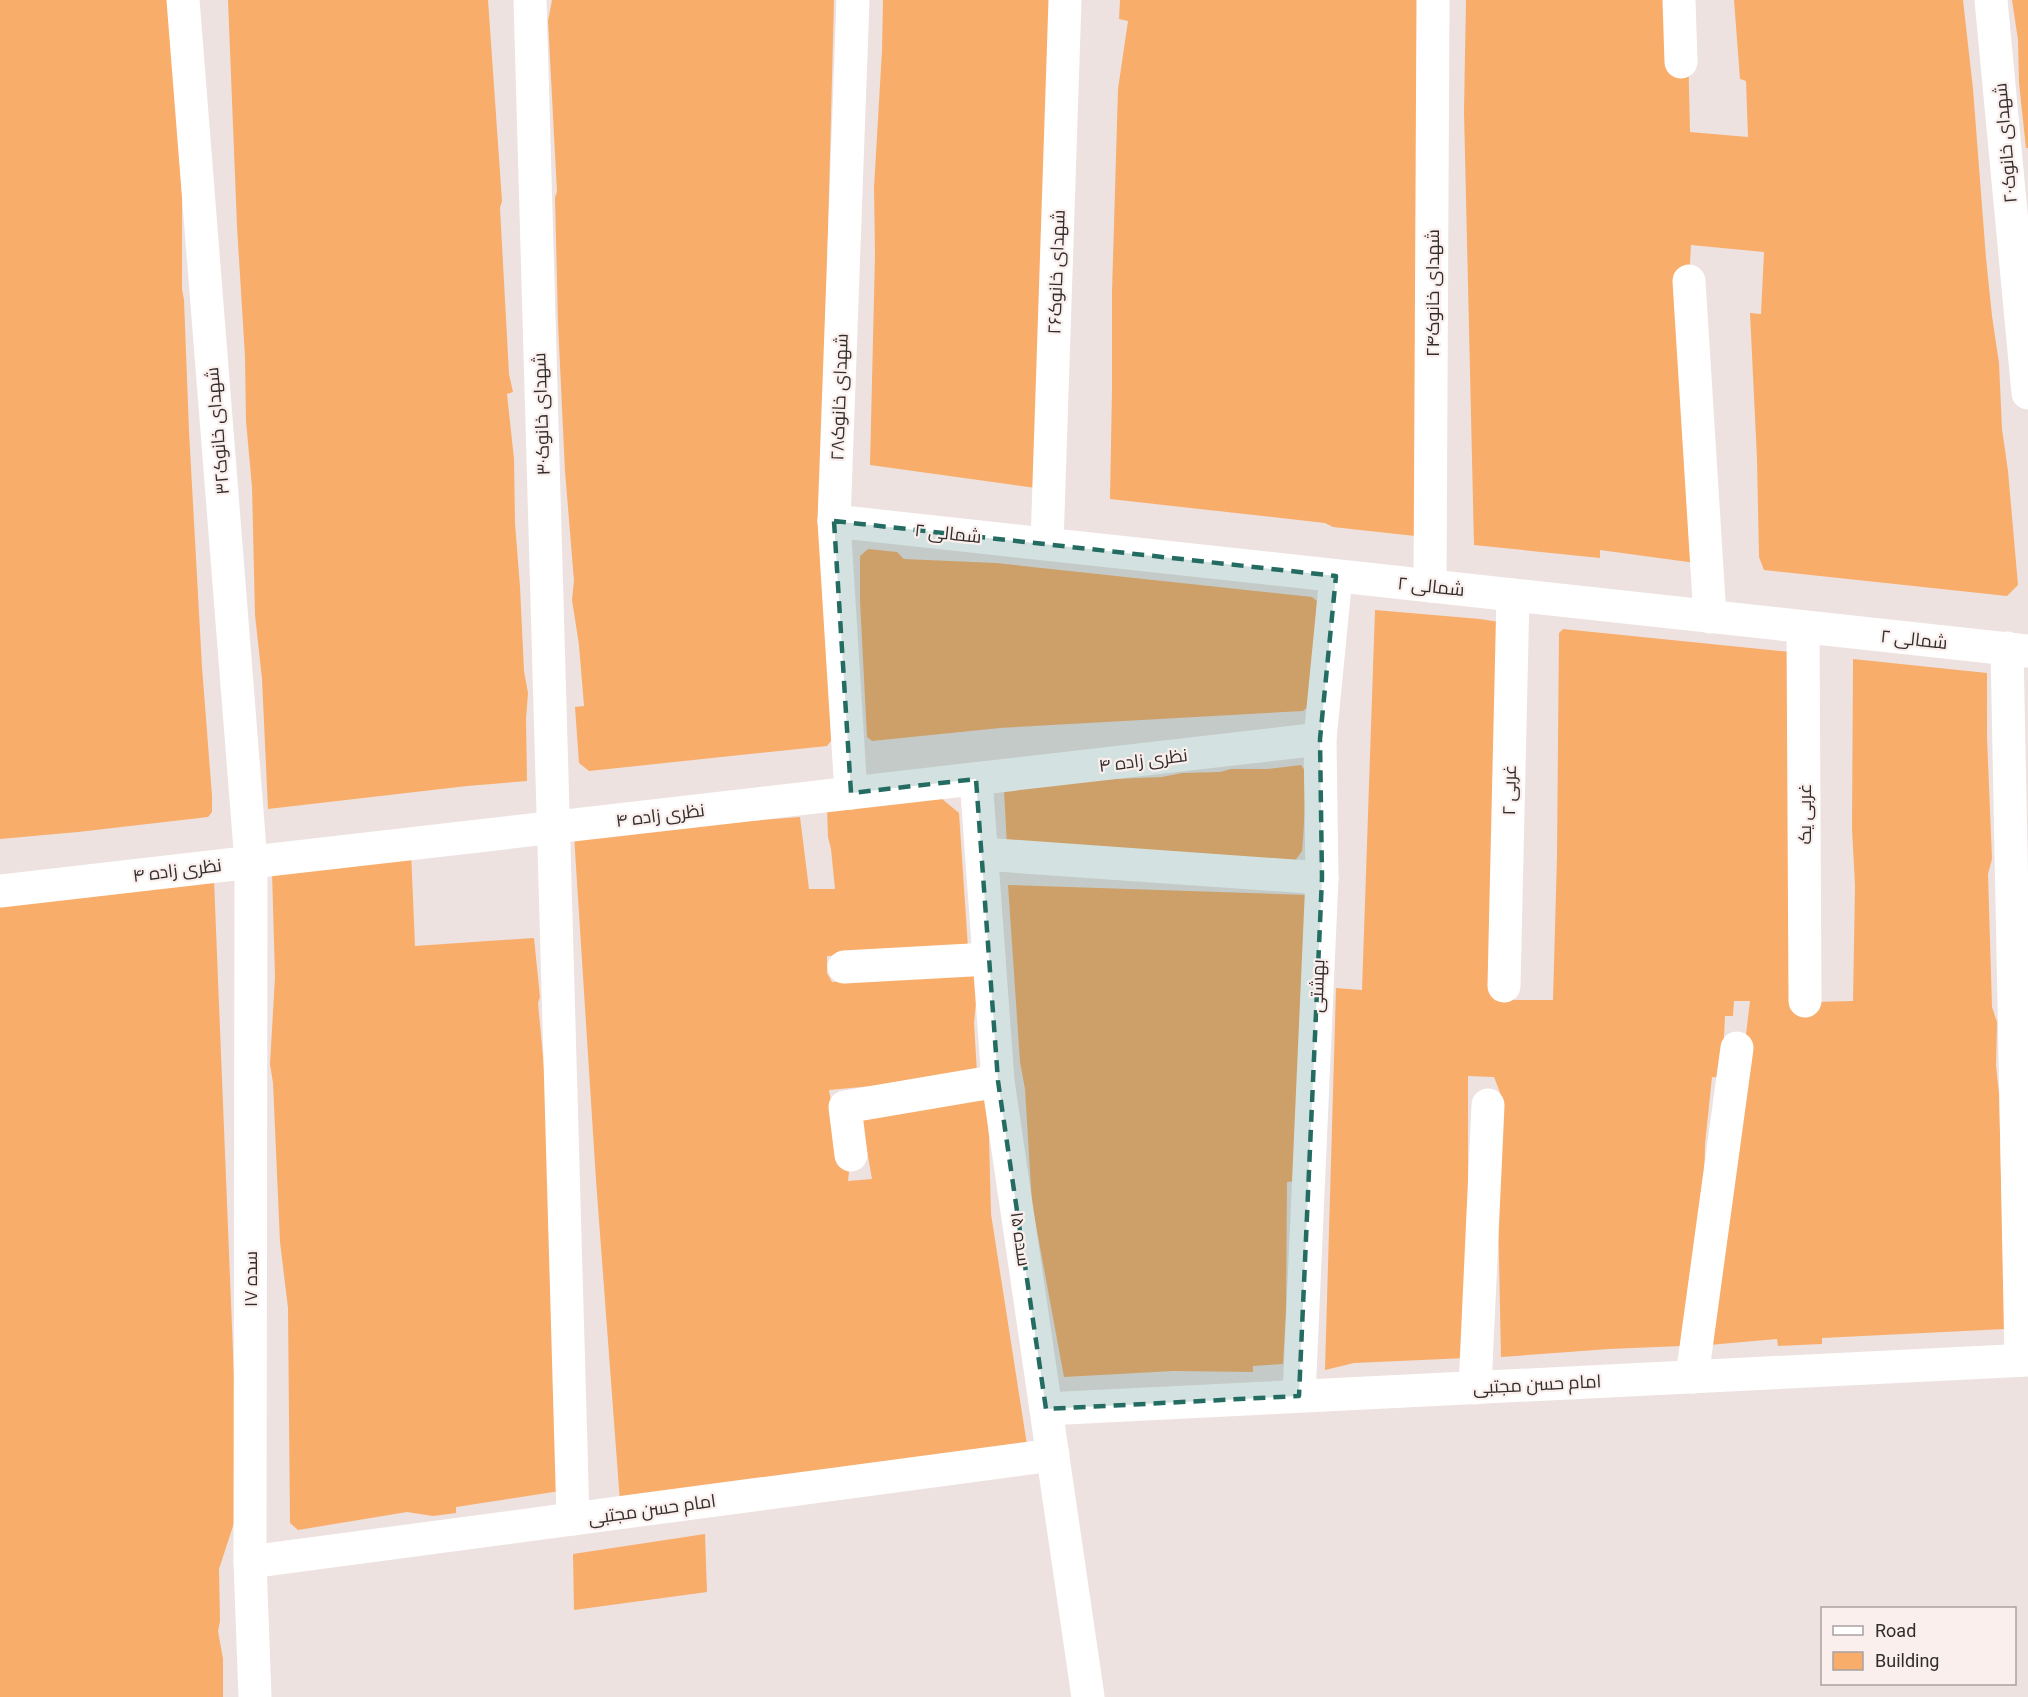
<svg xmlns="http://www.w3.org/2000/svg" width="2028" height="1697" viewBox="0 0 2028 1697" font-family="Roboto,Cairo,sans-serif">
<style>
.building{fill:#f8ad6b}
.lines{fill:none;stroke-linecap:round;stroke-linejoin:round}
.minor{stroke:#fff;stroke-width:33}
.marked{fill:#246c62;fill-opacity:0.2;stroke:#246c62;stroke-width:4.5;stroke-dasharray:12 8;stroke-linejoin:round}
.labels{text-anchor:middle;dominant-baseline:central;stroke-width:4.5;stroke-linejoin:round;paint-order:stroke}
.street-label{font-size:18px;fill:#312d2c;stroke:#faefed}
</style>
<rect width="100%" height="100%" fill="#ede2e0"/>
<g class="building">
<polygon points="0,0 170,0 182,195 182,289 184,300 189,431 202,667 212,796 212,812 208,817 78,832 0,839"/>
<polygon points="228,0 488,0 502,201 500,208 509,374 513,392 507,394 514,459 515,523 520,587 524,671 528,693 526,719 527,781 467,786 268,809 262,679 255,615 252,487 246,421 245,357 237,226"/>
<polygon points="552,0 834,0 827,270 831,741 827,746 589,771 579,763 575,707 584,706 579,645 572,600 574,581 565,471 558,323 555,197 557,192 548,21"/>
<polygon points="883,0 1061,0 1050,490 870,465 875,255 874,188 882,50"/>
<polygon points="1120,0 1420,0 1415,536 1333,527 1325,523 1110,499 1112,390 1112,292 1118,89 1128,21 1119,19"/>
<polygon points="1466,0 1687,0 1690,132 1748,137 1746,81 1740,79 1734,0 1963,0 1973,89 1986,258 1992,316 1999,363 2002,429 2008,471 2018,585 2007,596 1764,570 1759,557 1757,459 1750,313 1761,314 1764,252 1691,245 1689,281 1703,564 1600,550 1600,558 1474,545 1464,111"/>
<polygon points="2012,0 2028,0 2028,148 2026,148 2019,83 2018,40"/>
<polygon points="868,549 897,552 904,559 996,563 1312,597 1317,601 1311,704 1303,711 1000,728 872,741 867,737 860,601 860,556"/>
<polygon points="1375,610 1480,619 1525,626 1514,1000 1553,1000 1557,857 1559,633 1563,629 1811,654 1813,1002 1853,1001 1855,886 1852,828 1853,659 1987,673 1987,737 1992,859 1988,874 1992,1007 1997,1022 1996,1066 1999,1094 2005,1329 1822,1338 1822,1344 1778,1346 1777,1339 1709,1345 1750,1001 1734,1001 1733,1016 1725,1016 1722,1078 1712,1077 1705,1144 1704,1187 1681,1346 1609,1349 1501,1357 1498,1211 1501,1095 1494,1077 1468,1076 1468,1179 1470,1197 1466,1358 1354,1363 1325,1370 1336,988 1362,990"/>
<polygon points="1301,765 1307,774 1303,839 1302,851 1295,861 1007,846 1004,790 1092,780 1162,777 1182,773 1220,772 1231,769 1267,769"/>
<polygon points="941,798 959,813 968,948 827,956 827,973 832,982 976,974 977,992 974,1023 977,1073 926,1081 829,1090 833,1113 851,1155 848,1181 872,1179 860,1111 986,1100 989,1137 991,1214 1027,1445 620,1502 596,1180 574,835 800,817 809,889 835,889 831,849 828,837 827,809"/>
<polygon points="411,851 415,946 534,938 540,997 538,1003 544,1068 573,1489 456,1507 456,1513 433,1516 407,1512 298,1530 290,1523 288,1308 280,1242 273,1083 270,1064 275,977 272,872"/>
<polygon points="214,880 234,1377 239,1431 234,1523 219,1569 220,1621 218,1631 223,1659 223,1697 0,1697 0,896"/>
<polygon points="1008,885 1306,895 1297,1181 1287,1182 1286,1310 1283,1364 1253,1366 1253,1372 1173,1371 1064,1377 1032,1204 1025,1089 1020,1062"/>
<polygon points="705,1534 707,1592 574,1610 573,1554"/>
</g>
<g class="lines">
<g class="minor">
<polyline points="183,0 251,862 250,1562 255,1697"/>
<polyline points="530,0 573,1519"/>
<polyline points="1679,0 1681,62"/>
<polyline points="1991,0 2028,393"/>
<polyline points="1689,281 1710,617"/>
<polyline points="834,521 2028,651"/>
<polyline points="1047,544 1065,0"/>
<polyline points="1430,586 1433,0"/>
<polyline points="1803,627 1805,1001"/>
<polyline points="2007,648 2021,1360"/>
<polyline points="976,779 998,1081 1088,1697"/>
<polyline points="851,793 834,521 853,0"/>
<polyline points="983,854 1322,878"/>
<polyline points="0,891 1320,739"/>
<polyline points="844,967 989,959"/>
<polyline points="1504,986 1513,595"/>
<polyline points="851,1155 845,1107 998,1081"/>
<polyline points="1692,1377 1737,1048"/>
<polyline points="1475,1388 1488,1105"/>
<polyline points="1299,1396 1322,878 1320,739 1336,576"/>
<polyline points="1046,1409 2028,1360"/>
<polyline points="250,1562 1053,1455"/>
</g>
</g>
<path class="marked" d="M834,521L1336,576L1320,739L1322,878L1299,1396L1046,1409L998,1081L976,779L851,793Z"/>
<g class="labels">
<g class="street-label">
<text transform="translate(2005 143) rotate(-95)">شهدای خانوک۲۰</text>
<text transform="translate(1056 272) rotate(-88)">شهدای خانوک۲۶</text>
<text transform="translate(1432 293) rotate(-90)">شهدای خانوک۲۴</text>
<text transform="translate(839 397) rotate(-88)">شهدای خانوک۲۸</text>
<text transform="translate(541 414) rotate(-92)">شهدای خانوک۳۰</text>
<text transform="translate(217 431) rotate(-95)">شهدای خانوک۳۲</text>
<text transform="translate(948 533) rotate(6)">شمالی ۲</text>
<text transform="translate(1431 586) rotate(6)">شمالی ۲</text>
<text transform="translate(1914 639) rotate(6)">شمالی ۲</text>
<text transform="translate(1143 760) rotate(-7)">نظری زاده ۴</text>
<text transform="translate(1509 790) rotate(-89)">۲ غربی</text>
<text transform="translate(1804 814) rotate(-90)">غربی یک</text>
<text transform="translate(660 815) rotate(-7)">نظری زاده ۴</text>
<text transform="translate(177 870) rotate(-7)">نظری زاده ۴</text>
<text transform="translate(1317 986) rotate(-88)">بهشتی</text>
<text transform="translate(1021 1239) rotate(82)">سده ۱۵</text>
<text transform="translate(250 1279) rotate(-90)">سده ۱۷</text>
<text transform="translate(1537 1384) rotate(-3)">امام حسن مجتبی</text>
<text transform="translate(652 1509) rotate(-8)">امام حسن مجتبی</text>
</g>
</g>
<rect x="1821" y="1607" width="195" height="78" fill="#faefed" stroke="#aaa1a0" stroke-width="1.5"/>
<rect x="1833" y="1626" width="30" height="9" fill="#ffffff" stroke="#aaa1a0" stroke-width="1.5"/>
<text x="1875" y="1637" font-size="18" fill="#312d2c">Road</text>
<rect x="1833" y="1652" width="30" height="18" fill="#f8ad6b" stroke="#aaa1a0" stroke-width="1.5"/>
<text x="1875" y="1667" font-size="18" fill="#312d2c">Building</text>
</svg>
